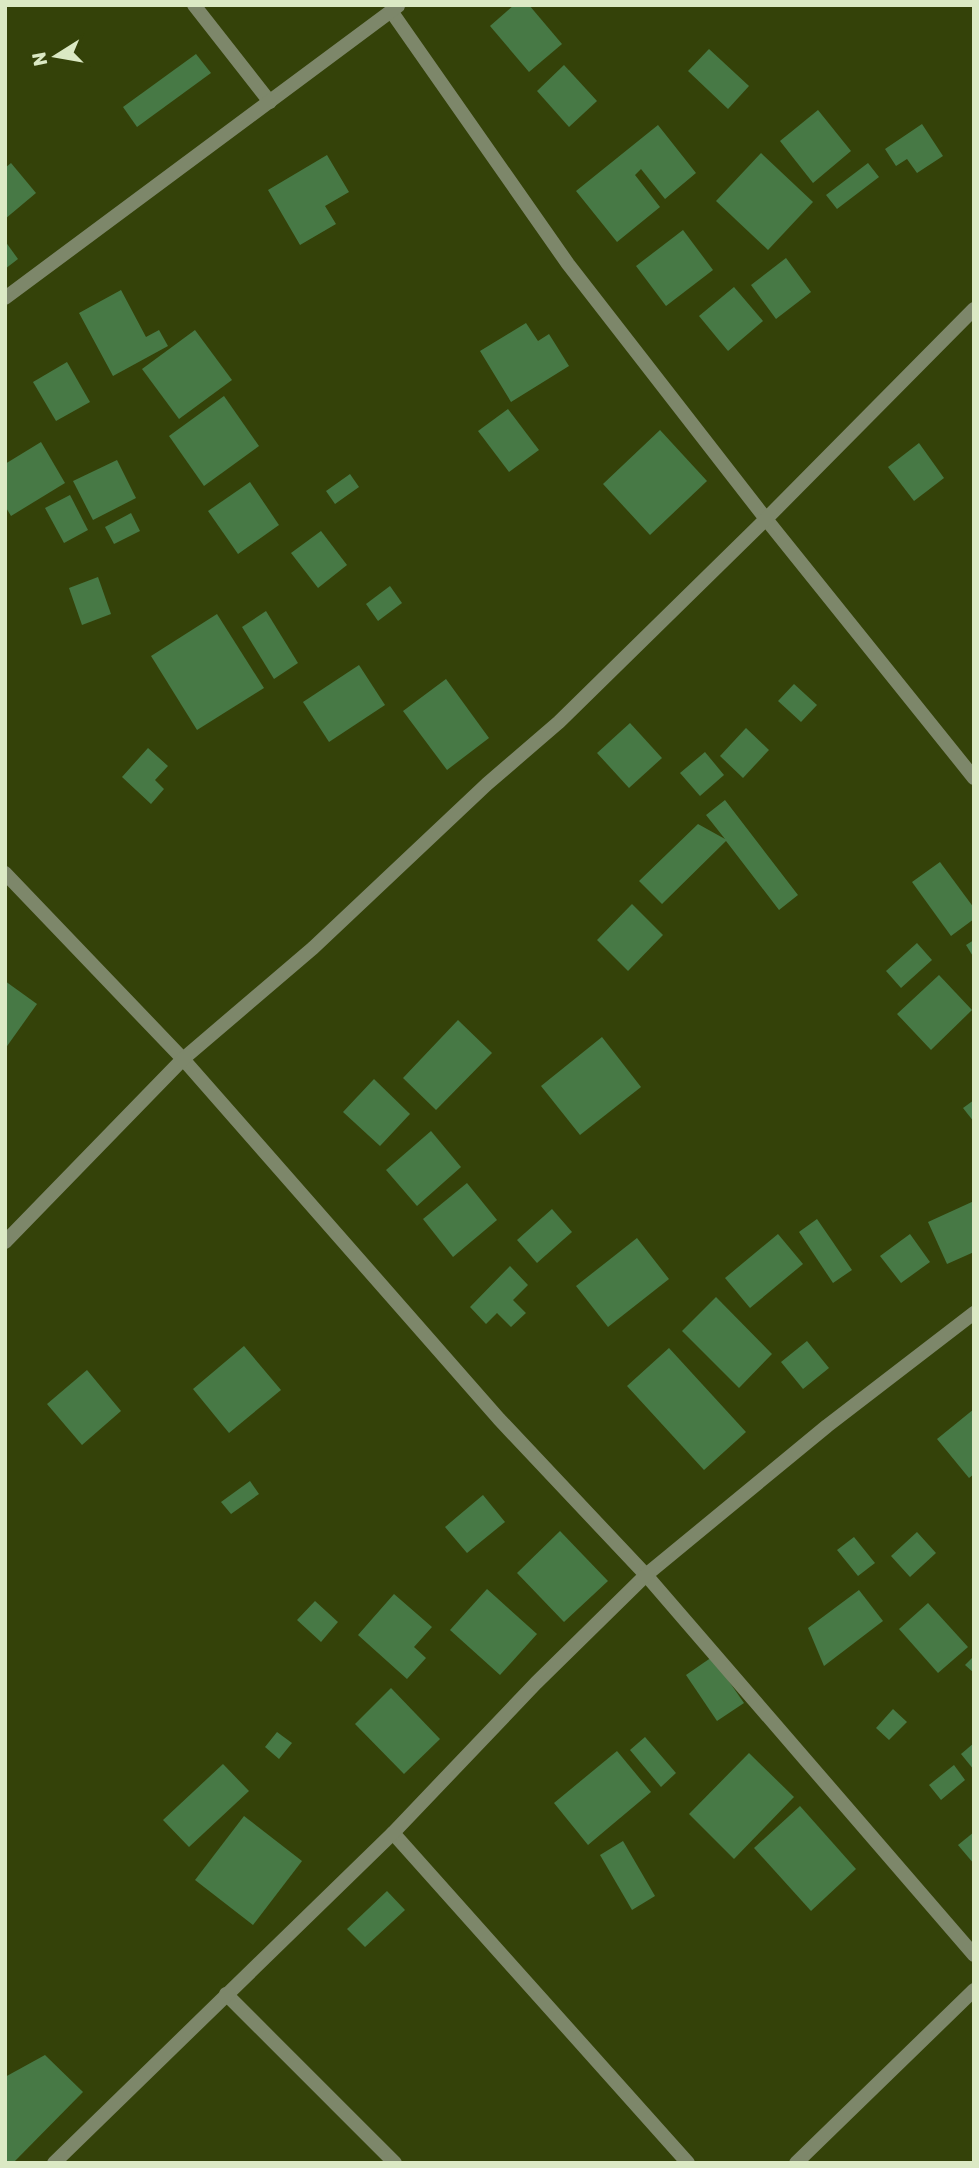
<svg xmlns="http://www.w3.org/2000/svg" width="979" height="2168" viewBox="0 0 979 2168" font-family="Rubik,sans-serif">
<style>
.building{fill:#477945}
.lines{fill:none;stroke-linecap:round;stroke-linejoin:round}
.minor{stroke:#7d876a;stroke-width:14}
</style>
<rect width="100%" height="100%" fill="#344209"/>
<g class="building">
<polygon points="514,5 529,5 562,44 529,72 490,26"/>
<polygon points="709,49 749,86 728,109 688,71"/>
<polygon points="196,54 211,73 137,127 123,107"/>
<polygon points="564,65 597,101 569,127 537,91"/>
<polygon points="818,110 851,151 813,183 780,141"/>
<polygon points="922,124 943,156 917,173 907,159 896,166 885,149"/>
<polygon points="658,125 696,173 665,199 641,169 635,175 660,207 617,242 576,191"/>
<polygon points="761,153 813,202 768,250 716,201"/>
<polygon points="327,155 349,192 325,206 336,224 300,245 268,190"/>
<polygon points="11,163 36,193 5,219 5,168"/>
<polygon points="868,163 879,177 837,209 826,195"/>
<polygon points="683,230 713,270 666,306 636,266"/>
<polygon points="5,241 18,259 5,269"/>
<polygon points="786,258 811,292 776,319 751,285"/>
<polygon points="734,287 763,321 728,351 699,316"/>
<polygon points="121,290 146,337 159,330 168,346 113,376 79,313"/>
<polygon points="526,323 538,341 549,334 569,366 511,402 480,351"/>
<polygon points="195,330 232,380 179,419 142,369"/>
<polygon points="67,362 90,402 56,421 33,382"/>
<polygon points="224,396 259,446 204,486 169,436"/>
<polygon points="508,409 539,450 509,472 478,431"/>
<polygon points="660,430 707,481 650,535 603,484"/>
<polygon points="41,442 65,483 11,516 5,506 5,464"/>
<polygon points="919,443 944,478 914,501 888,467"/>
<polygon points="117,460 136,498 93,520 73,481"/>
<polygon points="350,474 359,487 335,504 326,491"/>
<polygon points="250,482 279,525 238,554 208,511"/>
<polygon points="70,495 88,530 64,543 45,508"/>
<polygon points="131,513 140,531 114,544 105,527"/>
<polygon points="321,531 347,565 318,588 291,553"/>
<polygon points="98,577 111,614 82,625 69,588"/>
<polygon points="390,586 402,603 378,621 366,604"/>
<polygon points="266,611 298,663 274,679 242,627"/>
<polygon points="217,614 264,688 197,730 151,656"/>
<polygon points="359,665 385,705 329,742 303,702"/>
<polygon points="446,679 489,738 447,770 403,711"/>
<polygon points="794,684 817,705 801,722 778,701"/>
<polygon points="630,723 662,758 629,788 597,753"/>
<polygon points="746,728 769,750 743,778 720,756"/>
<polygon points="148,748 168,766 155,780 164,789 151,804 122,777"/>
<polygon points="705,752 724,775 700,796 680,773"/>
<polygon points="725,800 798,895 779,910 726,841 662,904 639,881 698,824 725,839 706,815"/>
<polygon points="940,862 974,908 974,919 951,936 912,882"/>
<polygon points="632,904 663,935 628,971 597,940"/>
<polygon points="974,940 974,958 966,945"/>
<polygon points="917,943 932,960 901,988 886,971"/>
<polygon points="939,975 972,1010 931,1050 897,1014"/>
<polygon points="5,981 37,1004 5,1049"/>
<polygon points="458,1020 492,1053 436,1110 403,1078"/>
<polygon points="602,1037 641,1087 580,1135 541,1086"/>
<polygon points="374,1079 410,1114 380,1146 343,1112"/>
<polygon points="974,1100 974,1122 963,1108"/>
<polygon points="431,1131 461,1167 417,1206 386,1170"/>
<polygon points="467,1183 497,1220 453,1257 423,1219"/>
<polygon points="974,1201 974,1252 947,1264 928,1222"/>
<polygon points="552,1209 572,1232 537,1263 517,1240"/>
<polygon points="817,1219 852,1270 833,1283 799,1232"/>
<polygon points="778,1234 803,1264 750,1308 725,1278"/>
<polygon points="910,1234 930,1262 901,1283 880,1256"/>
<polygon points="637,1238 669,1279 608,1327 576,1286"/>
<polygon points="510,1266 528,1285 513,1300 526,1313 511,1327 497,1313 486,1324 470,1307"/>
<polygon points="716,1297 772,1354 739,1388 682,1331"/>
<polygon points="807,1341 829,1368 803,1389 781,1362"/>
<polygon points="244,1346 281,1390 229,1433 193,1389"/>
<polygon points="669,1348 746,1432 704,1470 627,1386"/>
<polygon points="87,1370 121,1411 82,1445 47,1404"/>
<polygon points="974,1409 974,1474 969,1478 937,1439"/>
<polygon points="250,1481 259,1494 231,1514 221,1502"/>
<polygon points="483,1495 505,1522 467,1553 445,1527"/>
<polygon points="560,1531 608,1581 564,1622 517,1573"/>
<polygon points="917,1532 936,1553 910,1577 891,1556"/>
<polygon points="854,1537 875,1563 858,1576 837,1550"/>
<polygon points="487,1589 537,1634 500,1675 450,1630"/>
<polygon points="859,1590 883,1621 824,1666 808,1628"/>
<polygon points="394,1594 432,1627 414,1647 426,1658 407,1679 358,1635"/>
<polygon points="315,1601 338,1622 321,1642 297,1620"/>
<polygon points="928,1603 968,1647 938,1673 899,1629"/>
<polygon points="974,1656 974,1673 965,1665"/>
<polygon points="712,1657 744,1703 717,1721 686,1675"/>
<polygon points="391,1688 440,1739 404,1774 355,1724"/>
<polygon points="893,1709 907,1722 889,1740 876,1728"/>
<polygon points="277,1732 292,1743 279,1759 265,1747"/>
<polygon points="645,1737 676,1773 661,1787 630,1750"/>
<polygon points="974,1743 974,1770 961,1754"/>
<polygon points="617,1751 651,1792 588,1845 554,1803"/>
<polygon points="749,1753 794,1797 734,1859 689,1814"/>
<polygon points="223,1764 249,1791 189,1847 163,1820"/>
<polygon points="954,1765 965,1780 941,1800 929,1785"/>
<polygon points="800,1806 856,1869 811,1911 754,1848"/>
<polygon points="244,1816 302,1861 253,1925 195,1880"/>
<polygon points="974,1832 974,1864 958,1845"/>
<polygon points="623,1841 655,1896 632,1910 600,1855"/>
<polygon points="387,1891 405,1910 365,1947 347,1929"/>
<polygon points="45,2055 83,2092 13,2163 5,2163 5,2077"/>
</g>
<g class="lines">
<g class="minor">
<polyline points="194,5 270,102"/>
<polyline points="391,11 568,264 766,519 974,778"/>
<polyline points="5,298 398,6"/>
<polyline points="5,873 183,1059 499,1419 646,1575 974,1955"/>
<polyline points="5,1242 183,1059 313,948 487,784 559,722 766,519 974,309"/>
<polyline points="393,1833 688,2163"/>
<polyline points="226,1994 395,2163"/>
<polyline points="54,2163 393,1833 536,1683 646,1575 827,1426 974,1313"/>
<polyline points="796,2163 974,1990"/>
</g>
</g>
<rect width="979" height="2168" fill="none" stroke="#dbe9c4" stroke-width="14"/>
<g transform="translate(56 56) rotate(259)" stroke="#344209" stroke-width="5" paint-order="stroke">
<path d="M0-5L12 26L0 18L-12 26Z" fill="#dbe9c4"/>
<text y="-10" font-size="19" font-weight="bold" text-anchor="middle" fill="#dbe9c4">N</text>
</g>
</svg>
